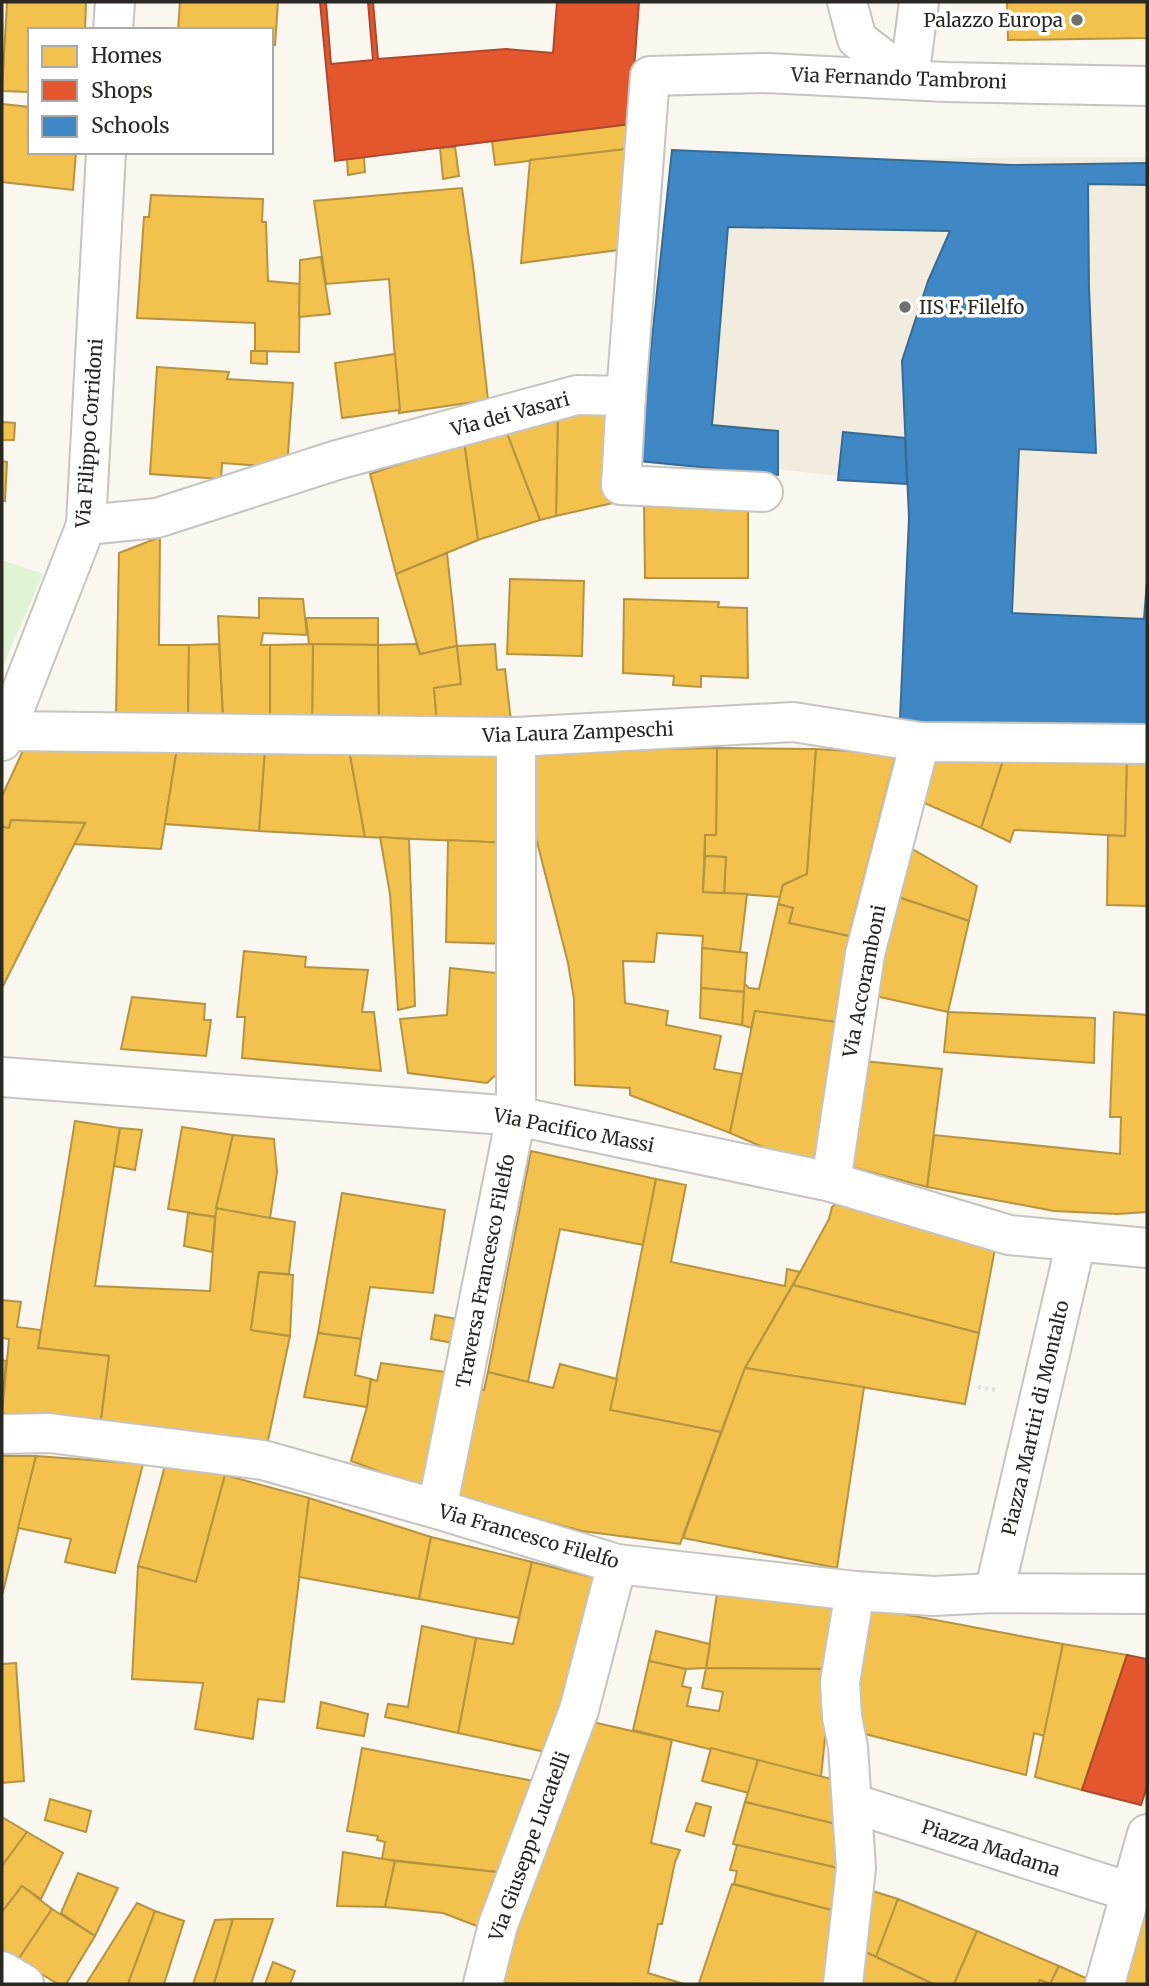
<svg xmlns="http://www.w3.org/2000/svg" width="1149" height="1986" viewBox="0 0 1149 1986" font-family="Merriweather,serif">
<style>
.built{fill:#f1ecde}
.green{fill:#e0f3d4}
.homes{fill:#f2c14e;stroke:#b69341;stroke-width:2}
.shops{fill:#e4572e;stroke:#ac492b;stroke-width:2}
.schools{fill:#3f88c5;stroke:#386b94;stroke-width:2}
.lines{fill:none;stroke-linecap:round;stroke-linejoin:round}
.minor-casing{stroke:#c6c4c0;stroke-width:42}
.path{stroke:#e4e3e1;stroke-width:4.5;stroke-dasharray:3.5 3.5;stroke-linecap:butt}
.minor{stroke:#fefefd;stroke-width:38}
.poi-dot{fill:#72706b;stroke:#fff;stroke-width:2.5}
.labels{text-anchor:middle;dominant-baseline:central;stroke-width:7;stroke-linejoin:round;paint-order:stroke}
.poi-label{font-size:19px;fill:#292823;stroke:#fff;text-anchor:end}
.street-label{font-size:19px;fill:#292823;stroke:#fff}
</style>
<rect width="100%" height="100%" fill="#faf7f0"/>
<polygon class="built" points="1147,157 1147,722 909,712 915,485 648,454 678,160"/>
<polygon class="green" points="2,560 43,574 2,668"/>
<g class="homes">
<polygon points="7,2 86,2 85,30 30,30 30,92 2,91"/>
<polygon points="180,2 278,2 275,45 271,45 271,30 178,30"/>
<polygon points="1007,2 1147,2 1147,38 1008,40"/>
<polygon points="2,104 30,107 30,152 76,152 73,190 2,182"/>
<polygon points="630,124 627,149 495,165 492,141"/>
<polygon points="455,147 459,176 443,179 440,148"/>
<polygon points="627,149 618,250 521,263 530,160"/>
<polygon points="364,157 365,172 348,175 347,159"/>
<polygon points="462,188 474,273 488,400 399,413 389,279 326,284 314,201"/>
<polygon points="151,195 263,199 262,222 266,222 268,281 300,284 299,352 255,351 255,323 137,318 144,217 149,217"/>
<polygon points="321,257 330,314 299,317 300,260"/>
<polygon points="251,351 267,351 267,364 251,363"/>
<polygon points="395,354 400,410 342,418 335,363"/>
<polygon points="157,367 229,372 227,379 293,383 287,468 222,463 221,479 150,474"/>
<polygon points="613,405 613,503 556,516 558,409"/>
<polygon points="558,409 556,516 540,520 505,428"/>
<polygon points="2,422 15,423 14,440 2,440"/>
<polygon points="505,428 540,520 478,540 464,442"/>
<polygon points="464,442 478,540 396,574 370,474"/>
<polygon points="2,461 7,462 5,501 2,501"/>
<polygon points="644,504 748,511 748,578 645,578"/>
<polygon points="160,537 159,645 189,645 188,718 116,715 119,553"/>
<polygon points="447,553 457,646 420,654 396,574"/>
<polygon points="510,579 584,581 582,656 507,654"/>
<polygon points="259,598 303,599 307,635 263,633 261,645 270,645 270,719 223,719 218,616 259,618"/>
<polygon points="624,599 719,602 718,607 747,608 748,678 701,676 701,687 673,685 674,676 623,673"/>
<polygon points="306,618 378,618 378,645 309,644"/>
<polygon points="219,644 223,719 188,718 189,645"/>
<polygon points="313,644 378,645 379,722 312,721"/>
<polygon points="313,644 312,721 270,719 270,645"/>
<polygon points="416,644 420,654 457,646 461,684 434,688 437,723 379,722 378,645"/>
<polygon points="495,644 497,670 505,669 511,721 437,723 434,688 461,684 457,646"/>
<polygon points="27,742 177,748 161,849 74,844 85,823 11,820 9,828 2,827 2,796"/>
<polygon points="348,744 365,837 259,831 265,748"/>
<polygon points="348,744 503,754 511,843 365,837"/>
<polygon points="177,748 265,748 259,831 165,824"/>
<polygon points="717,748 816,749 807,874 783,885 780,897 724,893 726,857 705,856 705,835 716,835"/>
<polygon points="717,748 716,835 705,835 703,892 747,894 740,953 702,948 703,936 657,933 654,962 623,961 625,1003 668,1011 666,1025 721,1036 714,1069 742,1074 730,1133 630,1095 630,1088 575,1085 574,999 568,963 535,834 529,751"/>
<polygon points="816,749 896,754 849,936 789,923 793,908 778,904 783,885 807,874"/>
<polygon points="1127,750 1147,750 1147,906 1107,905 1108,835 1125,836"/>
<polygon points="1127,750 1125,836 1014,830 1010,842 981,828 1006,751"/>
<polygon points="1006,751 981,828 922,802 938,754"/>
<polygon points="11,820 85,823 2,988 2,827 9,828"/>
<polygon points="380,837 409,839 415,1006 398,1010 390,894"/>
<polygon points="448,840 511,843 507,944 446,942"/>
<polygon points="907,846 977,886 969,921 892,895"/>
<polygon points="705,856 726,857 724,893 703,892"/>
<polygon points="892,895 969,921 948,1012 875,996"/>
<polygon points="778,904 793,908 789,923 849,936 836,1022 755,1011 751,1028 742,1025 744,983 749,988 759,989"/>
<polygon points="702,948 747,953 744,992 701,988"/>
<polygon points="244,951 306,957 305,967 368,970 362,1012 374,1012 381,1071 242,1058 245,1017 237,1017"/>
<polygon points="450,968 505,974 502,1069 487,1083 408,1073 400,1019 447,1015"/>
<polygon points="701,988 744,992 742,1025 700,1018"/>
<polygon points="132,997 205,1004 204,1020 211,1020 206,1056 121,1049"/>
<polygon points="755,1011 836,1022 814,1169 730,1133"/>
<polygon points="948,1012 1095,1018 1094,1063 944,1052"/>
<polygon points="1114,1012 1147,1015 1147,1212 1117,1214 1054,1211 927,1187 934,1135 1120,1154 1121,1117 1110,1117"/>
<polygon points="863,1061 942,1069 927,1187 851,1167"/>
<polygon points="75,1121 120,1128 95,1286 210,1291 216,1208 295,1222 289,1274 259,1272 251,1330 290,1336 266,1450 100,1427 109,1356 38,1348"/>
<polygon points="182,1127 233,1135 215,1217 168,1209"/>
<polygon points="120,1128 142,1130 135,1170 114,1166"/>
<polygon points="233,1135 274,1139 277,1172 270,1218 216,1208"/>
<polygon points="531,1151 656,1179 644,1245 560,1229 528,1382 488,1372"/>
<polygon points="656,1179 686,1185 671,1262 785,1286 787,1269 800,1272 745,1368 721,1432 610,1410"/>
<polygon points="342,1193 445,1210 433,1293 370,1287 361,1339 318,1333"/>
<polygon points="848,1194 995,1249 979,1333 793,1285 829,1219 832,1207"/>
<polygon points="188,1213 215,1217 212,1252 184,1246"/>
<polygon points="259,1272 293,1275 290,1336 251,1330"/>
<polygon points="793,1285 979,1333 965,1404 745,1368"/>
<polygon points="2,1300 21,1302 17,1327 41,1330 38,1348 109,1356 100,1427 2,1413 9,1339 2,1338"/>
<polygon points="435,1315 457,1319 453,1343 431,1339"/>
<polygon points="318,1333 361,1339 355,1375 371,1379 367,1407 304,1397"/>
<polygon points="2,1360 6,1361 2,1404"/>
<polygon points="381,1363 446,1372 431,1491 351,1461 367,1407 371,1379 377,1381"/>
<polygon points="560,1364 617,1379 610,1410 721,1432 680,1544 582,1531 451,1496 471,1389 484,1390 488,1372 553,1388"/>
<polygon points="745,1368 864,1387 837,1568 683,1538"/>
<polygon points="2,1456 36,1456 3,1592 2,1592"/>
<polygon points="36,1456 143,1464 115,1573 65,1562 71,1539 18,1528"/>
<polygon points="166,1462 225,1475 196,1582 138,1566"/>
<polygon points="225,1475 309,1498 284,1702 258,1699 253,1739 195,1729 203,1683 132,1679 138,1566 196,1582"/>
<polygon points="309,1498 431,1537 419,1599 299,1577"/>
<polygon points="431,1537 532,1562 519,1618 419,1599"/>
<polygon points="532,1562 595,1578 550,1753 458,1733 476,1638 513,1644"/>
<polygon points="718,1587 836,1606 832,1669 706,1668"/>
<polygon points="861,1606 1063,1644 1044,1736 1034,1733 1026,1775 853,1731"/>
<polygon points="422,1626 476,1638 458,1733 385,1717 388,1704 408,1707"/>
<polygon points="656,1631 710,1644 706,1668 686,1669 649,1661"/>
<polygon points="1063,1644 1127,1655 1082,1790 1035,1777"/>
<polygon points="649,1661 686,1669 682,1686 691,1688 687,1706 719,1711 723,1692 702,1688 706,1668 832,1669 821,1777 633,1730"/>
<polygon points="16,1663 24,1781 2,1783 2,1664"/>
<polygon points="321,1702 368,1714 364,1736 317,1728"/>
<polygon points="588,1721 672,1740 651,1843 680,1850 675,1862 662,1924 658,1924 648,1973 684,1984 495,1983"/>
<polygon points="362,1748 539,1782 506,1873 382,1859 385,1842 377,1840 378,1836 347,1831"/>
<polygon points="711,1748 758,1760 749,1793 702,1781"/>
<polygon points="758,1760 835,1780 840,1825 745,1802"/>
<polygon points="50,1799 91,1811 86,1832 45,1820"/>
<polygon points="745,1802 840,1825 838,1868 733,1844"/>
<polygon points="696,1803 711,1807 704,1836 686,1831"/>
<polygon points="2,1817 27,1832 2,1866"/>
<polygon points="27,1832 63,1853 41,1899 22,1886 2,1912 2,1866"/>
<polygon points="737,1845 838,1868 835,1911 734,1884 737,1871 730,1870"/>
<polygon points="343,1852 395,1861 385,1907 337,1906"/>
<polygon points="395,1861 506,1873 487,1930 443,1913 385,1907"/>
<polygon points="78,1873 118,1888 95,1936 61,1913"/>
<polygon points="732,1884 835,1911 831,1984 699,1983"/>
<polygon points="22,1886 52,1909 18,1960 2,1950 2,1912"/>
<polygon points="863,1888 898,1899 876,1957 853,1946"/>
<polygon points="1147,1895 1147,1984 1120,1984"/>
<polygon points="898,1899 977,1931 954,1984 933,1984 876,1957"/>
<polygon points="137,1903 155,1911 128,1984 86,1984"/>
<polygon points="52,1909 95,1936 66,1984 58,1984 18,1960"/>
<polygon points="155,1911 184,1921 164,1984 128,1984"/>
<polygon points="233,1919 214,1984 193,1984 215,1920"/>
<polygon points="233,1919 273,1919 251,1984 214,1984"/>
<polygon points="977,1931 1059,1966 1050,1984 1040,1980 1038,1984 954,1984"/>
<polygon points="853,1946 933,1984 850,1984"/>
<polygon points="273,1962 295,1971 290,1984 265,1984"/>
<polygon points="1059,1966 1099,1984 1038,1984 1040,1980 1050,1984"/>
</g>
<g class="shops">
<polygon points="320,2 326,2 331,64 373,60 368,2 373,2 378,59 506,49 553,53 557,2 639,2 630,124 335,161"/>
<polygon points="1127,1655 1147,1659 1147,1786 1141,1805 1082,1790"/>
</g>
<g class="schools">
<polygon points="672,150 1012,165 1147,163 1147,185 1088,184 1089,288 1096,453 1019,449 1012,613 1144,619 1147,581 1147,725 977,730 900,719 909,518 902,361 928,281 950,231 728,227 712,425 778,431 778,475 639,461"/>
<polygon points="843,432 905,438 907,484 838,480"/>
</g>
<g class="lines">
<g class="minor-casing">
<g id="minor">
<polyline points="847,2 857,39 909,79 919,2"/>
<polyline points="113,30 115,2"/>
<polyline points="626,396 621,485 763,492"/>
<polyline points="86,525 157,518 337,460 577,395 626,396 650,76 767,73 946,82 1147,86"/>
<polyline points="7,731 516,737 793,722 920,742 1147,744"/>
<polyline points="2,741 86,525 106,152"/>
<polyline points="2,1077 516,1116 831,1182 1009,1235 1147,1248"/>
<polyline points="831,1182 865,954 920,742"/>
<polyline points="2,1434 49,1433 263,1460 437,1509 617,1564 855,1591 933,1596 994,1593 1147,1594"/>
<polyline points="437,1509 516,1116 516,737"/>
<polyline points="994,1593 1076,1242"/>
<polyline points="852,1803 1130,1892"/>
<polyline points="2,1971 24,1984"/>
<polyline points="483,1984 498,1925 579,1710 617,1564"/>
<polyline points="843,1984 856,1868 848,1747 842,1717 840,1682 855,1591"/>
<polyline points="1105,1984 1147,1834"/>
</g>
</g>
<polyline class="path" points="978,1387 995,1390"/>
<use href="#minor" class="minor"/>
</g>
<g class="poi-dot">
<circle cx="1077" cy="20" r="7"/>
<circle cx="905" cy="307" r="7"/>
</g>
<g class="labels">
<g class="poi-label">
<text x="1063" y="20">Palazzo Europa</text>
<text x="919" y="307" text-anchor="start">IIS F. Filelfo</text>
</g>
<g class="street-label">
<text transform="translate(899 78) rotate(2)">Via Fernando Tambroni</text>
<text transform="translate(510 414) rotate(-15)">Via dei Vasari</text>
<text transform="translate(89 433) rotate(-86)">Via Filippo Corridoni</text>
<text transform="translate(578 732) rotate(-2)">Via Laura Zampeschi</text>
<text transform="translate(864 981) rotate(-79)">Via Accoramboni</text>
<text transform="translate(574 1130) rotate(11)">Via Pacifico Massi</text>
<text transform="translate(485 1271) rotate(-79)">Traversa Francesco Filelfo</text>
<text transform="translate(1035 1418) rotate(-77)">Piazza Martiri di Montalto</text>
<text transform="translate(529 1536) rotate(16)">Via Francesco Filelfo</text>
<text transform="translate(529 1846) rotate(-70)">Via Giuseppe Lucatelli</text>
<text transform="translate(991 1848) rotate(18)">Piazza Madama</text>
</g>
</g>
<rect width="1149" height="1986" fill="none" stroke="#292823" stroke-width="7"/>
<rect x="28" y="28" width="245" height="126" fill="#ffffff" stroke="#a9a9a7" stroke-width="2"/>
<rect x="42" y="46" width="35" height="21" fill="#f2c14e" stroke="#a9a9a7" stroke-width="2"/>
<text x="91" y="63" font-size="21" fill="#292823">Homes</text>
<rect x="42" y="80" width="35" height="21" fill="#e4572e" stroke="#a9a9a7" stroke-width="2"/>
<text x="91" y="98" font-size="21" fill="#292823">Shops</text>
<rect x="42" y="116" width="35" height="21" fill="#3f88c5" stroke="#a9a9a7" stroke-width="2"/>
<text x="91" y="133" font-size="21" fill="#292823">Schools</text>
</svg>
